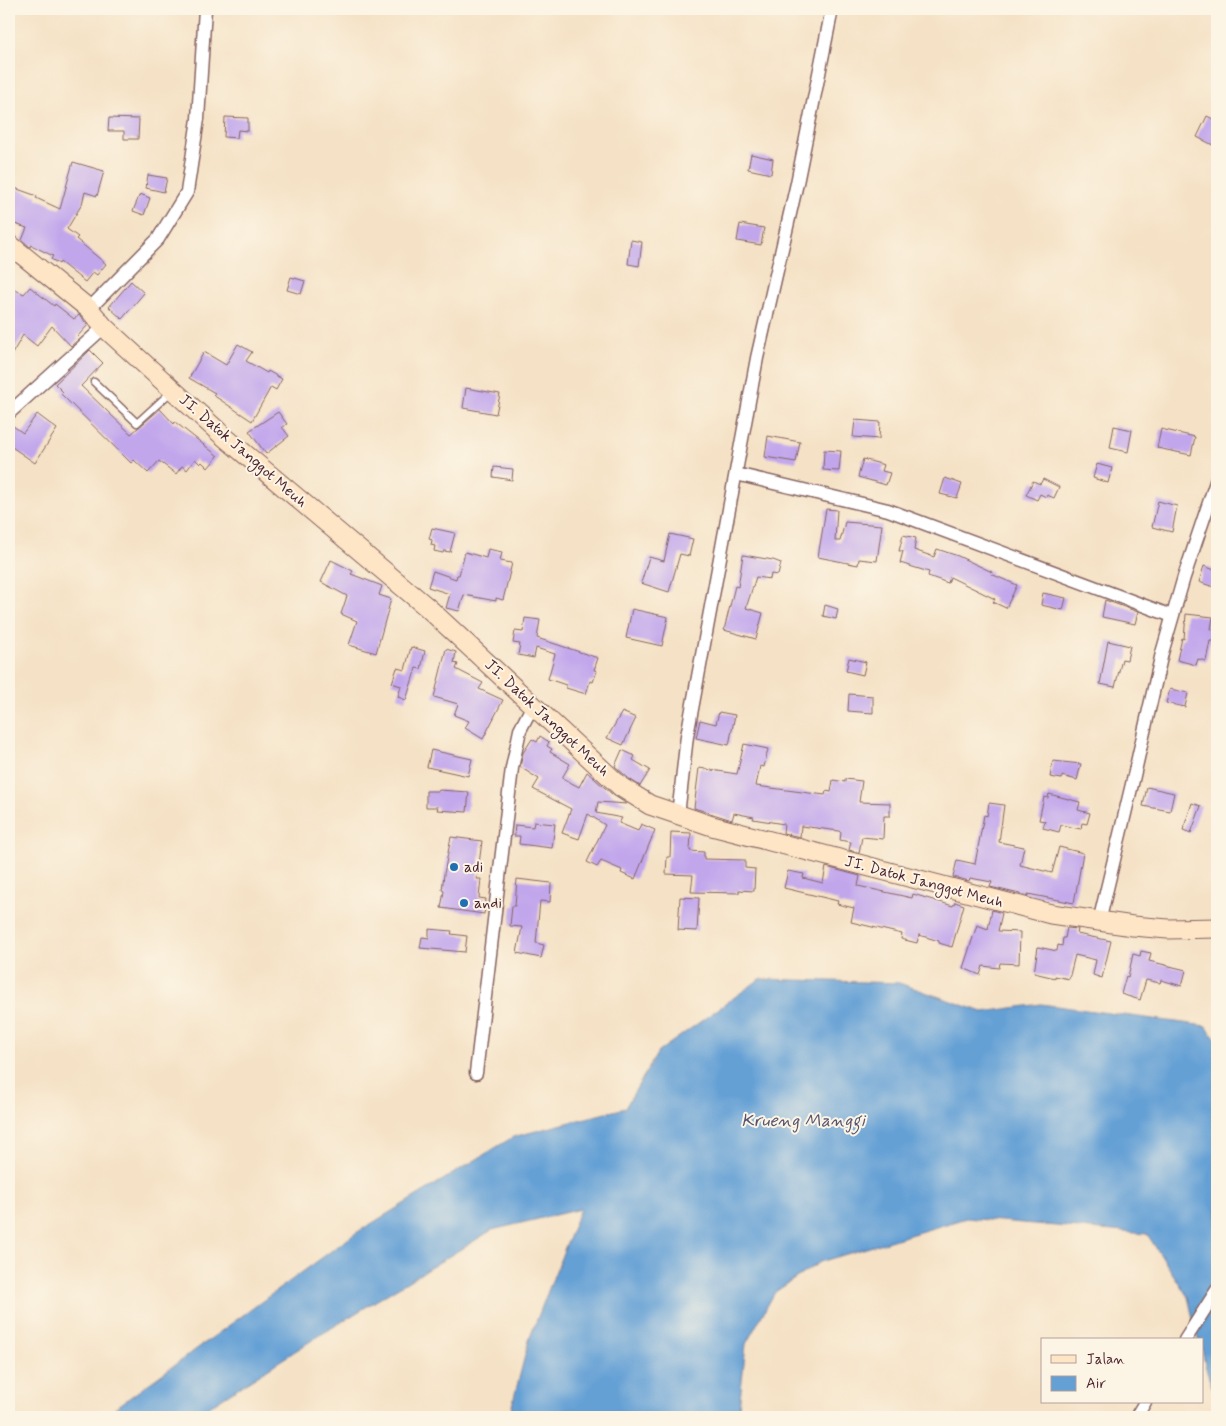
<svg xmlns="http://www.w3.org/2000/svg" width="1226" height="1426" viewBox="0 0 1226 1426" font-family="Mynerve,sans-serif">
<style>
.water{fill:#65a0d5;stroke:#586080}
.building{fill:#c1a6ec}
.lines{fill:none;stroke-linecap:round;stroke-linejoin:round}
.lane-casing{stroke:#866361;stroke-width:9}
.street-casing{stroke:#866361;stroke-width:15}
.secondary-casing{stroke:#866361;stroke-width:21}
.lane{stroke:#fff;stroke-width:6}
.street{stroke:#fff;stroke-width:12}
.secondary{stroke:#fde5c5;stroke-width:19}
.poi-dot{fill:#1f6fb2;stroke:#fcf5e5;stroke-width:2}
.labels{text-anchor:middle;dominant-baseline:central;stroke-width:4;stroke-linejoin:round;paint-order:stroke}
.street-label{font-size:16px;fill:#4a1f2b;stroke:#fcf5e5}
.poi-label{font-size:16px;fill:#4a1f2b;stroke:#fcf5e5;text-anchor:start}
.water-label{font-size:18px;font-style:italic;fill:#55536f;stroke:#fcf5e5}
</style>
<rect width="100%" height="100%" fill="#fcf5e5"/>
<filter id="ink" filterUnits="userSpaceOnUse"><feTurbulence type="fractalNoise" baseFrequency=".02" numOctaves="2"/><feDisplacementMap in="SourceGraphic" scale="10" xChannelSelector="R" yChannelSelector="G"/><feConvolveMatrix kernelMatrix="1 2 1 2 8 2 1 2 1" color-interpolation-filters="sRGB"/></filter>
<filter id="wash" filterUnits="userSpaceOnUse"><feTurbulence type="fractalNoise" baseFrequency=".0096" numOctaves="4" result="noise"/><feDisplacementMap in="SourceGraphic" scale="20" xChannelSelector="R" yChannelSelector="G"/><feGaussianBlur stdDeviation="1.12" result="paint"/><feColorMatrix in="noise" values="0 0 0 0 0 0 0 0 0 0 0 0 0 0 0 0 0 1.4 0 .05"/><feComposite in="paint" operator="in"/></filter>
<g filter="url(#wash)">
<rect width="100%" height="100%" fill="#f5e2c6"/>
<path class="water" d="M760,979L899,983L983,1012L1041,1004L1206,1026L1217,1041V1401C1210,1380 1202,1363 1202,1340H1198L1188,1297L1147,1234L966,1218L820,1262L775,1292L746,1344L738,1417H509L529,1340L580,1209L492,1230L320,1335L193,1417H103L356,1233L513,1137L625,1108L658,1052Z"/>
<g id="blocks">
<g class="building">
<polygon points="1207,116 1217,121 1217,147 1197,137"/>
<polygon points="225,117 248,118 248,131 238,130 237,138 224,137"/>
<polygon points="109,118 139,119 138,139 124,139 124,131 108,131"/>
<polygon points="751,154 773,159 771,174 748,169"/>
<polygon points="73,162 104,171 97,196 85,192 82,204 67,229 78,237 76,239 106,264 97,275 93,272 85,282 60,262 59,264 51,259 53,256 31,245 30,247 22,240 27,228 9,222 9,186 37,196 36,198 60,209"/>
<polygon points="148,175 167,178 164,192 146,188"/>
<polygon points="140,194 150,198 144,215 133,211"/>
<polygon points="740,224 764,228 761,245 737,241"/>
<polygon points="631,240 642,242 639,266 628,264"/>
<polygon points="291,277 305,281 301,294 287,290"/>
<polygon points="131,281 144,293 122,319 109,307"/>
<polygon points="9,287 24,294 30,287 54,306 55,304 74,319 79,315 88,325 77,337 79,339 71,346 52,326 37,346 23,335 9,359"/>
<polygon points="238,344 252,352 246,361 267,373 268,371 282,379 276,390 271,387 252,421 213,395 215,393 189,378 204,352 226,365"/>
<polygon points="90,350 103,363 81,386 131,434 160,409 174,424 175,422 218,456 208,468 202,462 200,464 195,459 187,470 182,466 176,474 159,461 148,473 134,460 131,463 61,394 63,392 55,384"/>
<polygon points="466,388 500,394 496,414 463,408"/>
<polygon points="278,412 287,424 282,427 289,436 266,454 249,431"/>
<polygon points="37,414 57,429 35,463 9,445 9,433 13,426 23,433"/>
<polygon points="855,420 880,422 879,439 853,437"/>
<polygon points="1114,426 1132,430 1128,452 1110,448"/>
<polygon points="1161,429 1195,437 1191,455 1157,448"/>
<polygon points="768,436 800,442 796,462 765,457"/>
<polygon points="824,450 841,451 839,471 823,470"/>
<polygon points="863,459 884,465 882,471 890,473 886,485 858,477"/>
<polygon points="1097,464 1112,468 1108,483 1093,478"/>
<polygon points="494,467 513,469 512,480 493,477"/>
<polygon points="945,478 962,484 957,498 940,494"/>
<polygon points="1043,479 1059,487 1054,498 1047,495 1046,497 1040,494 1037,500 1026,495 1033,481 1040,484"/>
<polygon points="1158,501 1177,506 1172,532 1152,527"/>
<polygon points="826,509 837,510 835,541 840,541 845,522 882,525 877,561 859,559 858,565 818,557"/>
<polygon points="432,528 455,533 450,552 444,551 443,553 434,551 435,546 431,545 432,540 429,539"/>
<polygon points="670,534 693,539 689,556 680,554 669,592 641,583 649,557 664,561"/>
<polygon points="903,535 916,538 914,550 934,557 937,549 958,556 992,572 991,574 1017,585 1006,608 993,602 995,599 950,577 948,583 928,576 929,572 900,563 903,551 899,551"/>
<polygon points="488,549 502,552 500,561 512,563 503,600 496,598 496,601 464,595 459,611 446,608 450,594 428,587 433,571 456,579 457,575 459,575 465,552 486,558"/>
<polygon points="743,555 773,560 781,563 778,575 771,574 770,579 756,577 746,608 763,613 756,639 724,630 735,586 738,587"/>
<polygon points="331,560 353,571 351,574 382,586 379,595 391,599 376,653 349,645 357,621 341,614 347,596 321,582"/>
<polygon points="1204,566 1217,571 1217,588 1199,582"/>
<polygon points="1043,593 1066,598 1063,610 1041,605"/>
<polygon points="1105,600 1138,612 1135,624 1102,617"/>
<polygon points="825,605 838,609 836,619 823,616"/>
<polygon points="632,609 668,617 662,646 626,638"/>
<polygon points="1186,614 1213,617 1211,629 1217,630 1215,641 1210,641 1206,661 1198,659 1196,665 1177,660 1182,638 1184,639"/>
<polygon points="525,618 540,620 537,638 598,658 594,670 597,671 593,682 590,681 586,694 566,688 566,685 548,679 555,654 536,648 534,658 518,655 520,644 513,643 515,631 523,632"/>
<polygon points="1108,641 1130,646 1127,660 1122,659 1115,687 1100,684"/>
<polygon points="411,647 425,651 421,669 416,668 406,700 398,697 401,686 392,683 397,668 405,670"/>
<polygon points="446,649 456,652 454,663 458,664 456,669 483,683 479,689 503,700 483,739 465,728 469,721 454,715 458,704 434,697"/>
<polygon points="849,658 866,662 863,675 846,671"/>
<polygon points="1170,689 1188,693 1185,707 1166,703"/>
<polygon points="849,694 873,696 873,713 848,711"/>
<polygon points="622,712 636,718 623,745 607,738"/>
<polygon points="719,712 735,715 729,745 696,738 700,720 716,724"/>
<polygon points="540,736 549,742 547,746 552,749 550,752 570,764 562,778 579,787 587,772 613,795 627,804 598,802 596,813 622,818 619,823 638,831 641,824 655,830 635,879 621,873 622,870 601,861 597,867 587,862 605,825 588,814 579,839 562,833 571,809 533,789 539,779 520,767 523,753 532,739 537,742"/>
<polygon points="744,744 768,749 764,767 760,766 756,786 825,795 826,791 831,792 833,780 845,782 845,779 862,781 859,802 890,803 890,816 884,816 883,839 862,837 859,853 849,850 851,842 840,840 841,833 839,831 801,826 800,837 783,833 784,824 753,819 754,817 734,813 732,820 694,808 699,768 737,774"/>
<polygon points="431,750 472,759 468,776 427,767"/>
<polygon points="622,750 635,756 633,760 650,770 640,786 628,778 615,766"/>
<polygon points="1053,761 1081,764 1077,780 1062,776 1062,779 1050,777"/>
<polygon points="1147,787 1174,793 1170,811 1143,806"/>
<polygon points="439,790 469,792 467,812 437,810 438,807 426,807 426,791 439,791"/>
<polygon points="1049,794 1080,802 1078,810 1090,813 1087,824 1082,823 1081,829 1061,825 1059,832 1043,828 1045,821 1039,820 1044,797 1048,798"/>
<polygon points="989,803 1004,805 999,842 1024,847 1020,865 1052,873 1059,847 1083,853 1074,903 1028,894 1028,896 990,887 992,882 970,878 969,881 953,877 957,860 975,864 984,815 987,816"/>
<polygon points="1192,803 1201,806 1191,833 1183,830"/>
<polygon points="534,822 555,824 552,848 519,844 520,836 514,836 515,825 533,827"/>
<polygon points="671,832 691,833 690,851 704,852 704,859 745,860 745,868 755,869 754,891 739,890 739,893 691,892 693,875 666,874 667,857 670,857"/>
<polygon points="451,837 482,841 477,879 481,879 479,898 486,899 484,914 441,908 444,891 442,890 444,874"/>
<polygon points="826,867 860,876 858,886 912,898 913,894 953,906 955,902 964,905 952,947 939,943 939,941 919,935 917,943 901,939 902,934 851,922 854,908 837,904 838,901 784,888 788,871 804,874 803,878 823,883"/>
<polygon points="517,879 551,883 550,902 540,901 536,943 544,945 541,958 517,953 522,927 510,926 512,906 515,906"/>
<polygon points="680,897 699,898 697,931 678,930"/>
<polygon points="992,910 1002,913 998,931 1020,932 1019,964 1000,963 999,968 983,966 980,975 963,968 977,925 988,929"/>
<polygon points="1067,928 1078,929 1077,934 1111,941 1102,978 1093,975 1096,960 1075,955 1069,979 1055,976 1055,978 1034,973 1038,947 1057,951 1058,945 1062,946 1063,938 1065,938"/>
<polygon points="429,929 452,931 451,934 467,936 465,952 420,948 422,937 429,938"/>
<polygon points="1141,951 1151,953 1149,961 1186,970 1182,986 1161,980 1160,983 1146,980 1140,1000 1121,994 1126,976 1128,977 1133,954 1140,956"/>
</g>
</g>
</g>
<g filter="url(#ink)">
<use href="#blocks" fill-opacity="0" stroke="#866361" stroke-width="1"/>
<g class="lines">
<g class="lane-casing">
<polyline id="lane" points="94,382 137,423 172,391"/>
</g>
<g class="street-casing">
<g id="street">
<polyline points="89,309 158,239 187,192 198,119 205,9"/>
<polyline points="9,413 104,327"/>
<polyline points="736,474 888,510 1172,616"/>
<polyline points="678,815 687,736 757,358 797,183 832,9"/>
<polyline points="1099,922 1133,780 1162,653 1184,577 1217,479"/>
<polyline points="476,1073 512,768 520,730 533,705"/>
<polyline points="1185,1340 1217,1290"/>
<polyline points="1136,1417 1145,1402"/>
</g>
</g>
<g class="secondary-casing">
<polyline id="secondary" points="9,244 89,309 104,327 221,434 428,608 621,787 650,805 712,826 1051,914 1133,926 1168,929 1217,928"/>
</g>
<use href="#lane" class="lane"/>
<use href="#street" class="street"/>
<use href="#secondary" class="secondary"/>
</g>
</g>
<g class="poi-dot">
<circle cx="454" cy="867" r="5"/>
<circle cx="464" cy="903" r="5"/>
</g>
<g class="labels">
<g class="street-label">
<text transform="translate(243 451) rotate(41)">JI. Datok Janggot Meuh</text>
<text transform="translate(547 718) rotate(43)">JI. Datok Janggot Meuh</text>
<text transform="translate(924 882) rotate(15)">JI. Datok Janggot Meuh</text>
</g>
<g class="poi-label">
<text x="464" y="867">adi</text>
<text x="474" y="903">andi</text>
</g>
<g class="water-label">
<text x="803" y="1121">Krueng Manggi</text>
</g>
</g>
<rect width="1226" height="1426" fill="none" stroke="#fcf5e5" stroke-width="30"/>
<rect x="1041" y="1338" width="162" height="65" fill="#fcf5e5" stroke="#b59f9b"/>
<rect x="1051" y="1355" width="25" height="8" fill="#fde5c5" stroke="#b59f9b"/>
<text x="1086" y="1364" font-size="15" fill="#4a1f2b">Jalan</text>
<rect x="1051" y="1376" width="25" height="15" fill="#65a0d5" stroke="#b59f9b"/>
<text x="1086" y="1388" font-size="15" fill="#4a1f2b">Air</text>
</svg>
